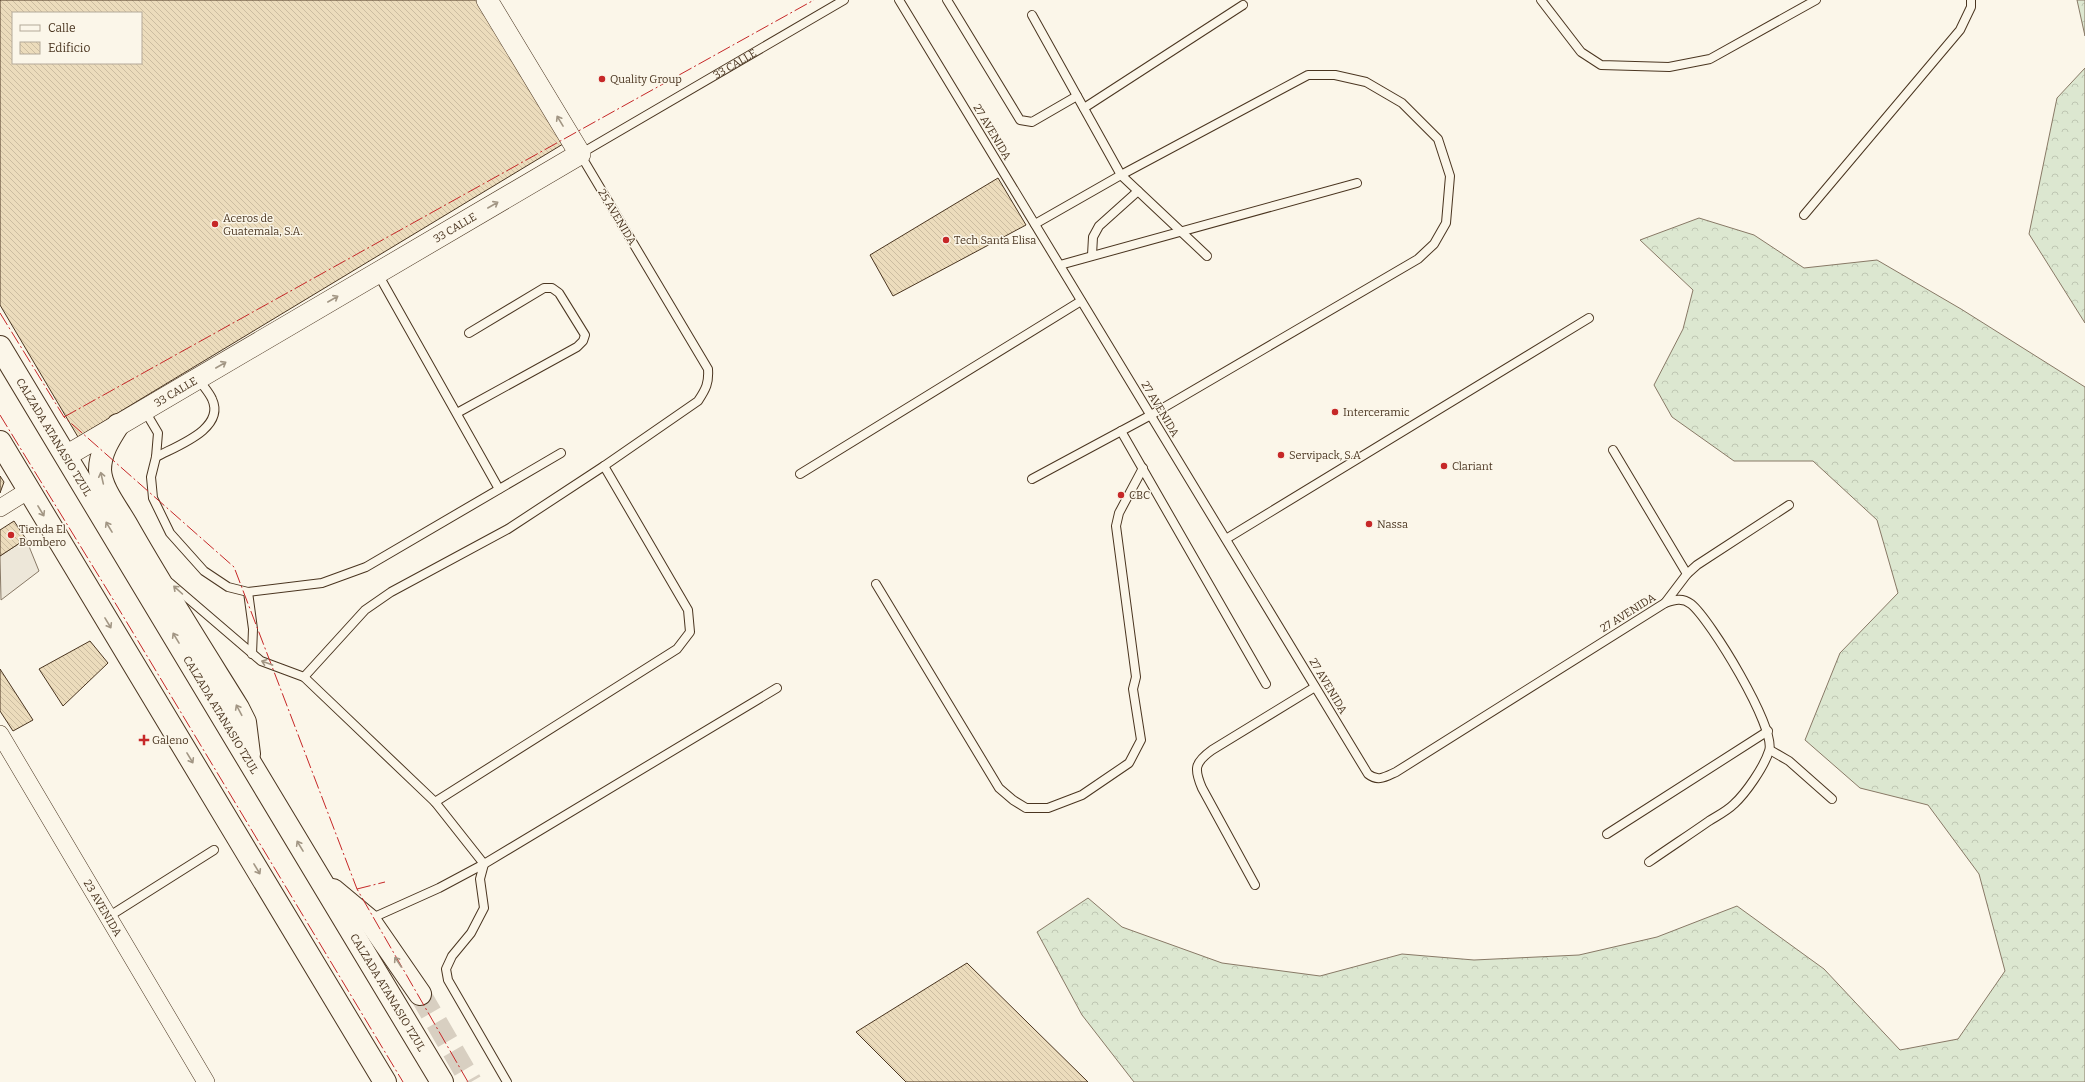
<svg xmlns="http://www.w3.org/2000/svg" width="2085" height="1082" viewBox="0 0 2085 1082" font-family="Bitter,serif">
<style>
.forest{fill:url(#forest-crowns);stroke:#887966}
.parking{fill:#ede7d9;stroke:#887966}
.building{fill:url(#building-back-hatch);stroke:#4a3520;fill-rule:evenodd}
.lines{fill:none;stroke-linecap:round;stroke-linejoin:round}
.primary-tunnel{stroke:#d8cfc1;stroke-width:22;stroke-dasharray:22 11;stroke-linecap:butt}
.service-casing{stroke:#4a3520;stroke-width:10}
.minor-casing{stroke:#4a3520;stroke-width:18}
.tertiary-casing{stroke:#4a3520;stroke-width:22}
.primary-casing{stroke:#4a3520;stroke-width:24}
.service{stroke:#fbf6e9;stroke-width:8}
.minor{stroke:#fbf6e9;stroke-width:17}
.tertiary{stroke:#fbf6e9;stroke-width:21}
.primary{stroke:#fbf6e9;stroke-width:22}
.power{stroke:#c62828;stroke-width:1;stroke-dasharray:14 3 2 3;stroke-linecap:butt}
.oneway{stroke:#a29684}
.poi-dot{fill:#c62828;stroke:#fbf6e9;stroke-width:1.5}
.labels{text-anchor:middle;dominant-baseline:central;stroke-width:3;stroke-linejoin:round;paint-order:stroke}
.street-label{font-size:11px;fill:#4a3520;stroke:#fbf6e9}
.poi-label{font-size:11px;fill:#4a3520;stroke:#fbf6e9;text-anchor:start}
</style>
<defs>
<pattern id="forest-crowns" width="20" height="18" patternUnits="userSpaceOnUse"><rect width="20" height="18" fill="#dce7d0"/><path d="M2 6a3 3 0 1 1 6 0M12 15a3 3 0 1 1 6 0" fill="none" stroke="#bec7b2"/></pattern>
<pattern id="building-back-hatch" width="6" height="6" patternUnits="userSpaceOnUse"><rect width="6" height="6" fill="#ecdcbc"/><path d="M-1 5l2 2M0 0l6 6M5-1l2 2" fill="none" stroke="#ccbda1"/></pattern>
</defs>
<rect width="100%" height="100%" fill="#fbf6e9"/>
<g class="forest">
<polygon points="2077,0 2085,0 2085,36"/>
<polygon points="2085,68 2085,323 2029,234 2057,98"/>
<polygon points="1699,218 1754,235 1804,268 1877,260 1961,309 2085,387 2085,1082 1134,1082 1082,1015 1037,932 1088,898 1122,927 1222,963 1320,976 1402,954 1474,960 1579,955 1657,937 1737,906 1824,969 1900,1050 1958,1039 2005,971 1979,874 1928,805 1860,788 1805,740 1840,653 1898,593 1877,520 1813,461 1734,461 1672,417 1654,385 1683,329 1693,290 1640,240"/>
</g>
<polygon class="parking" points="26,539 39,571 1,600 0,556"/>
<g class="building">
<path d="M0,0H478L563,144L78,437L0,305ZM13,13H141V63H13Z"/>
<polygon points="998,178 1026,225 893,296 870,255"/>
<polygon points="0,476 4,482 0,493"/>
<polygon points="14,521 26,539 0,556 0,530"/>
<polygon points="90,641 108,663 63,706 39,669"/>
<polygon points="0,669 33,720 13,731 0,711"/>
<polygon points="967,963 1088,1082 906,1082 856,1032"/>
</g>
<g class="lines">
<polyline class="primary-tunnel" points="420,994 471,1082"/>
<g class="service-casing">
<g id="service">
<path d="M899,0L1368,774C1378,782 1385,777 1396,772L1665,603C1674,600 1682,597 1691,604C1710,619 1777,729 1769,751C1764,767 1746,793 1734,804C1727,811 1717,816 1709,821C1689,835 1669,848 1649,862"/>
<polyline points="947,0 1020,120 1032,122 1077,96"/>
<polyline points="1541,0 1581,52 1601,65 1669,67 1710,59 1816,0"/>
<polyline points="1032,15 1121,175 1207,256"/>
<polyline points="1084,108 1243,5"/>
<polyline points="1804,215 1960,30 1971,7 1971,0"/>
<polyline points="1092,255 1093,237 1099,226 1138,191"/>
<polyline points="1060,265 1357,183"/>
<polyline points="378,274 499,489"/>
<polyline points="145,411 158,433 156,457 151,477 153,498 170,533 204,571 228,587 248,592 322,583 366,567 561,453"/>
<polyline points="457,413 577,347 583,341 585,335 559,293 552,288 544,288 469,333"/>
<polyline points="1121,431 1266,684"/>
<polyline points="1613,450 1687,574"/>
<path d="M156,457C176,446 226,429 212,399C209,392 202,385 198,378"/>
<path id="s1" d="M604,466L698,401C706,389 709,383 708,369L580,154L844,0"/>
<polyline points="800,474 1081,301"/>
<polyline points="1032,479 1151,415 1418,259 1434,244 1446,223 1450,176 1438,139 1402,103 1366,82 1335,75 1308,75 1121,175 1035,224"/>
<polyline points="1226,539 1589,318"/>
<polyline points="170,583 261,661 304,677 435,802 484,864 480,879 484,908 471,933 452,956 446,969 448,980 507,1082"/>
<polyline points="876,584 999,788 1013,800 1026,808 1048,808 1082,795 1129,763 1141,740 1133,689 1136,677 1116,526 1119,513 1143,468"/>
<polyline points="248,592 253,629 252,654"/>
<polyline points="1665,603 1687,574 1697,565 1789,505"/>
<polyline points="304,677 365,610 391,592 508,529 604,466 688,610 690,632 677,649 435,802"/>
<polyline points="1770,750 1789,761 1832,799"/>
<polyline points="1607,834 1768,731"/>
<path d="M1255,885L1202,788C1194,769 1194,763 1212,750L1315,687"/>
<polyline points="108,917 214,850"/>
<polyline points="370,919 439,888 484,864 777,688"/>
</g>
</g>
<g class="minor-casing">
<g id="minor">
<polyline points="0,508 29,490"/>
<path id="s2" d="M0,734L206,1082"/>
</g>
</g>
<g class="tertiary-casing">
<g id="tertiary">
<path id="s3" d="M66,456L580,154L487,0"/>
</g>
</g>
<g class="primary-casing">
<g id="primary">
<path id="s4" d="M0,347L442,1082"/>
<path d="M118,425C109,439 100,453 100,470C101,489 117,508 126,524C161,586 200,647 238,708L245,722L249,754"/>
<polyline points="0,442 385,1082"/>
<polyline points="333,890 369,920 420,994"/>
</g>
</g>
<use href="#service" class="service"/>
<use href="#minor" class="minor"/>
<use href="#tertiary" class="tertiary"/>
<use href="#primary" class="primary"/>
<g class="power">
<polyline points="0,313 64,417 234,567 357,889 468,1082"/>
<polyline points="0,415 111,596 403,1082"/>
<polyline points="64,417 814,0"/>
<polyline points="357,889 385,882"/>
</g>
</g>
<defs><path id="oneway-shaft" d="M-6 0H5M1.5-3L5.5 0L1.5 3" fill="none" stroke-width="1.6" stroke-linecap="round" stroke-linejoin="round"/></defs>
<g class="oneway">
<use href="#oneway-shaft" transform="translate(560 121) rotate(-121)"/>
<use href="#oneway-shaft" transform="translate(493 205) rotate(-30)"/>
<use href="#oneway-shaft" transform="translate(333 299) rotate(-30)"/>
<use href="#oneway-shaft" transform="translate(221 365) rotate(-30)"/>
<use href="#oneway-shaft" transform="translate(102 478) rotate(-103)"/>
<use href="#oneway-shaft" transform="translate(41 511) rotate(59)"/>
<use href="#oneway-shaft" transform="translate(109 527) rotate(-121)"/>
<use href="#oneway-shaft" transform="translate(178 590) rotate(-138)"/>
<use href="#oneway-shaft" transform="translate(108 623) rotate(59)"/>
<use href="#oneway-shaft" transform="translate(176 638) rotate(-121)"/>
<use href="#oneway-shaft" transform="translate(267 663) rotate(-160)"/>
<use href="#oneway-shaft" transform="translate(239 710) rotate(-118)"/>
<use href="#oneway-shaft" transform="translate(190 758) rotate(59)"/>
<use href="#oneway-shaft" transform="translate(300 846) rotate(-121)"/>
<use href="#oneway-shaft" transform="translate(257 869) rotate(59)"/>
<use href="#oneway-shaft" transform="translate(398 962) rotate(-124)"/>
</g>
<g class="poi-dot">
<circle cx="602" cy="79" r="4"/>
<circle cx="215" cy="224" r="4"/>
<circle cx="946" cy="240" r="4"/>
<circle cx="1335" cy="412" r="4"/>
<circle cx="1281" cy="455" r="4"/>
<circle cx="1444" cy="466" r="4"/>
<circle cx="1121" cy="495" r="4"/>
<circle cx="1369" cy="524" r="4"/>
<circle cx="11" cy="535" r="4"/>
<path d="M142 734h4v4h4v4h-4v4h-4v-4h-4v-4h4z"/>
</g>
<g class="labels">
<g class="street-label">
<text stroke="none"><textPath href="#s1" startOffset="578">33 CALLE</textPath></text>
<text transform="translate(992 132) rotate(59)">27 AVENIDA</text>
<text transform="translate(617 217) rotate(59)">25 AVENIDA</text>
<text stroke="none"><textPath href="#s3" startOffset="451">33 CALLE</textPath></text>
<text stroke="none"><textPath href="#s3" startOffset="127">33 CALLE</textPath></text>
<text transform="translate(1160 409) rotate(59)">27 AVENIDA</text>
<text stroke="none"><textPath href="#s4" startOffset="105">CALZADA ATANASIO TZUL</textPath></text>
<text transform="translate(1628 613) rotate(-32)">27 AVENIDA</text>
<text transform="translate(1328 686) rotate(59)">27 AVENIDA</text>
<text stroke="none"><textPath href="#s4" startOffset="429">CALZADA ATANASIO TZUL</textPath></text>
<text stroke="none"><textPath href="#s2" startOffset="202">23 AVENIDA</textPath></text>
<text stroke="none"><textPath href="#s4" startOffset="753">CALZADA ATANASIO TZUL</textPath></text>
</g>
<g class="poi-label">
<text x="610" y="79">Quality Group</text>
<text x="223" y="218">Aceros de<tspan x="223" dy="13">Guatemala, S.A.</tspan></text>
<text x="954" y="240">Tech Santa Elisa</text>
<text x="1343" y="412">Interceramic</text>
<text x="1289" y="455">Servipack, S.A</text>
<text x="1452" y="466">Clariant</text>
<text x="1129" y="495">CBC</text>
<text x="1377" y="524">Nassa</text>
<text x="19" y="529">Tienda El<tspan x="19" dy="13">Bombero</tspan></text>
<text x="152" y="740">Galeno</text>
</g>
</g>
<rect x="12" y="12" width="130" height="52" fill="#fbf6e9" stroke="#b4a999"/>
<rect x="20" y="25" width="20" height="6" fill="#fbf6e9" stroke="#b4a999"/>
<text x="48" y="32" font-size="12" fill="#4a3520">Calle</text>
<rect x="20" y="42" width="20" height="12" fill="url(#building-back-hatch)" stroke="#b4a999"/>
<text x="48" y="52" font-size="12" fill="#4a3520">Edificio</text>
</svg>
